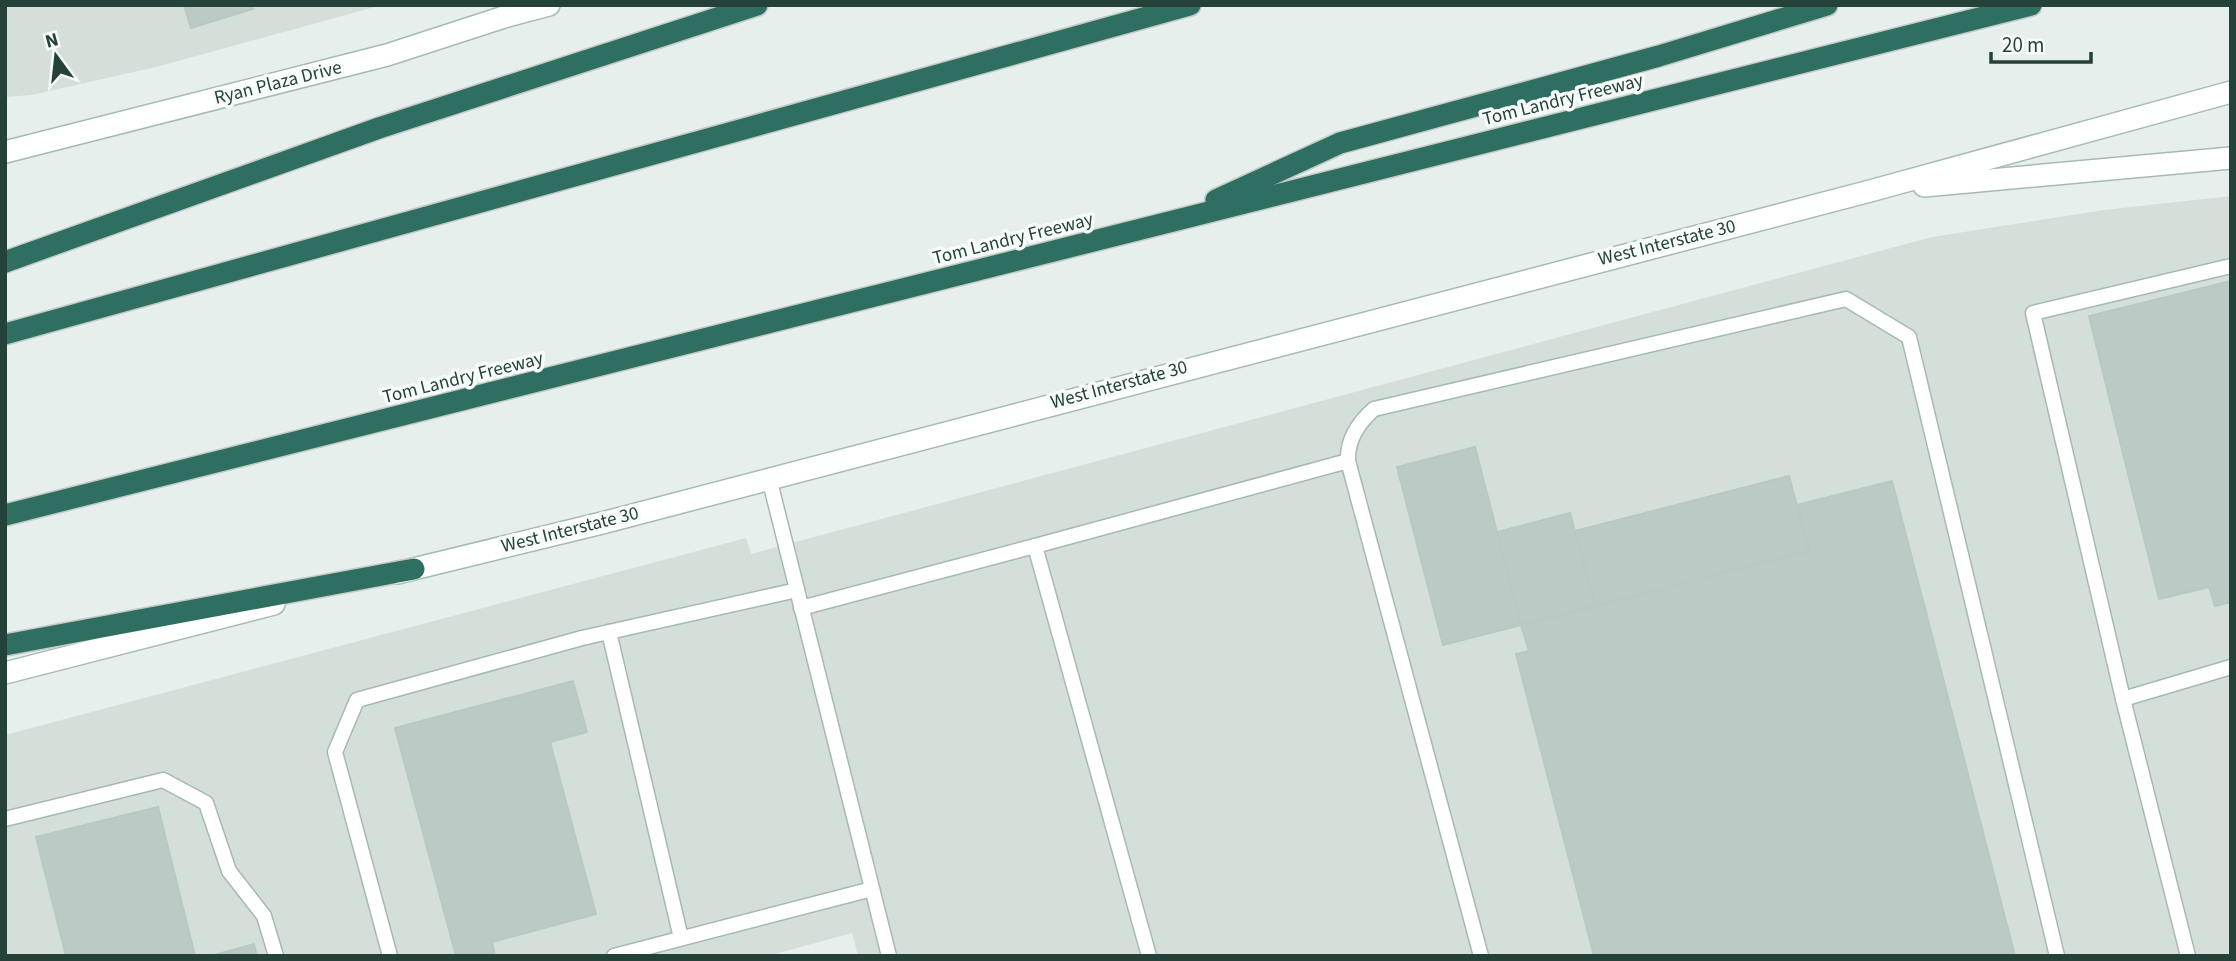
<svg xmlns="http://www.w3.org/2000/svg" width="2236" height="961" viewBox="0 0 2236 961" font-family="'Source Sans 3',sans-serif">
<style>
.built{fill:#d4dfda}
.building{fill:#bbcac4;stroke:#b8c9c2;stroke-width:2}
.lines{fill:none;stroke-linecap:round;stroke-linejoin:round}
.service-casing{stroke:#a8b8b2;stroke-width:17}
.secondary-casing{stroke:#a4bbb3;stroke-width:24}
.motorway-casing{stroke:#c2cac8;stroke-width:24}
.service{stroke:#fff;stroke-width:14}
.secondary{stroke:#fff;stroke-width:21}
.motorway{stroke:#2f6f62;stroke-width:21}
.labels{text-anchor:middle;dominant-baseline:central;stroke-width:7;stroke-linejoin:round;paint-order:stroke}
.street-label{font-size:19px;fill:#24423a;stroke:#f7fbf9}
</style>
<rect width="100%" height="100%" fill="#e6efeb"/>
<g class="built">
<polygon points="5,5 382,5 160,66 32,95 5,97"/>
<polygon points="2231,196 2231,956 858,956 852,933 768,956 5,956 5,735 746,538 751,554 1932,237 2104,210"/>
</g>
<g class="building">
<polygon points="184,5 251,5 253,9 191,28"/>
<polygon points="2231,281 2231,602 2215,606 2209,587 2159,599 2089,316"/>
<polygon points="1475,447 1521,625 1443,645 1397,467"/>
<polygon points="1789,476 1809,551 1595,606 1575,531"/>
<polygon points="1892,481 2015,956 1594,956 1516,654 1529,651 1521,625 1809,551 1797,505"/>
<polygon points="1570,513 1595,606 1521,625 1497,532"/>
<polygon points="573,681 587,732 550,742 596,914 492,942 495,956 456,956 395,728"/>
<polygon points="158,807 195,956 66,956 36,837"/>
<polygon points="254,944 257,956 211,956"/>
</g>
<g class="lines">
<g class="service-casing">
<g id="service">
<path d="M1348,461C1347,440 1358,423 1374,409L1846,299L1909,337L2057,956"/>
<polyline points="769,478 889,956"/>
<polyline points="801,608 1035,546"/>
<polyline points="609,632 681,938"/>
<polyline points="2123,699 2231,667"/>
<polyline points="5,819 163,780 206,803 229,871 264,916 276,956"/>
<polyline points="390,956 335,752 357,700 582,638 797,590"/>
<polyline points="614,956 872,889"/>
<polyline points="1149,956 1035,546 1348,461 1481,956"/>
<polyline points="2188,956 2123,699 2033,313 2231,266"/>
</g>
</g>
<g class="secondary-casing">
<g id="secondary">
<polyline points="5,152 387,55 504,17 549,5"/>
<polyline points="1924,186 2231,158"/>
<polyline points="397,573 602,523 1870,191 2231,92"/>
<polyline points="5,673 274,604"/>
</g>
</g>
<g class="motorway-casing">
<g id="motorway">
<polyline points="1216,200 1340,143 1659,56 1827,5"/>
<polyline points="5,262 379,128 757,5"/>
<polyline points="5,334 1190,5"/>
<polyline points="5,515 2031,5"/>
<polyline points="5,645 414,569"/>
</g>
</g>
<use href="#service" class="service"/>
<use href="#secondary" class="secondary"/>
<use href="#motorway" class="motorway"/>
</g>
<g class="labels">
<g class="street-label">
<text transform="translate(278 83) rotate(-14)">Ryan Plaza Drive</text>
<text transform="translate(1563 100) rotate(-14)">Tom Landry Freeway</text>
<text transform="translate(1013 239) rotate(-14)">Tom Landry Freeway</text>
<text transform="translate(1667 243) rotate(-14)">West Interstate 30</text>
<text transform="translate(463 378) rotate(-14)">Tom Landry Freeway</text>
<text transform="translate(1119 385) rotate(-15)">West Interstate 30</text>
<text transform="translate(570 530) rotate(-14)">West Interstate 30</text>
</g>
</g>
<rect width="2236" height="961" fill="none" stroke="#24423a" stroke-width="14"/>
<g transform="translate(56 56) rotate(345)" stroke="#f7fbf9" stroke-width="5" paint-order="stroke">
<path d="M0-5L12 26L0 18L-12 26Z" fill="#24423a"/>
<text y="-10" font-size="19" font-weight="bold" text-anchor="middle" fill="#24423a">N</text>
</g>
<path d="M1991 52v10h100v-10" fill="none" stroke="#24423a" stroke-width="3.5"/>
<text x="2002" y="52" font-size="21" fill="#24423a" stroke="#f7fbf9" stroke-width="5" paint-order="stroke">20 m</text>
</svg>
